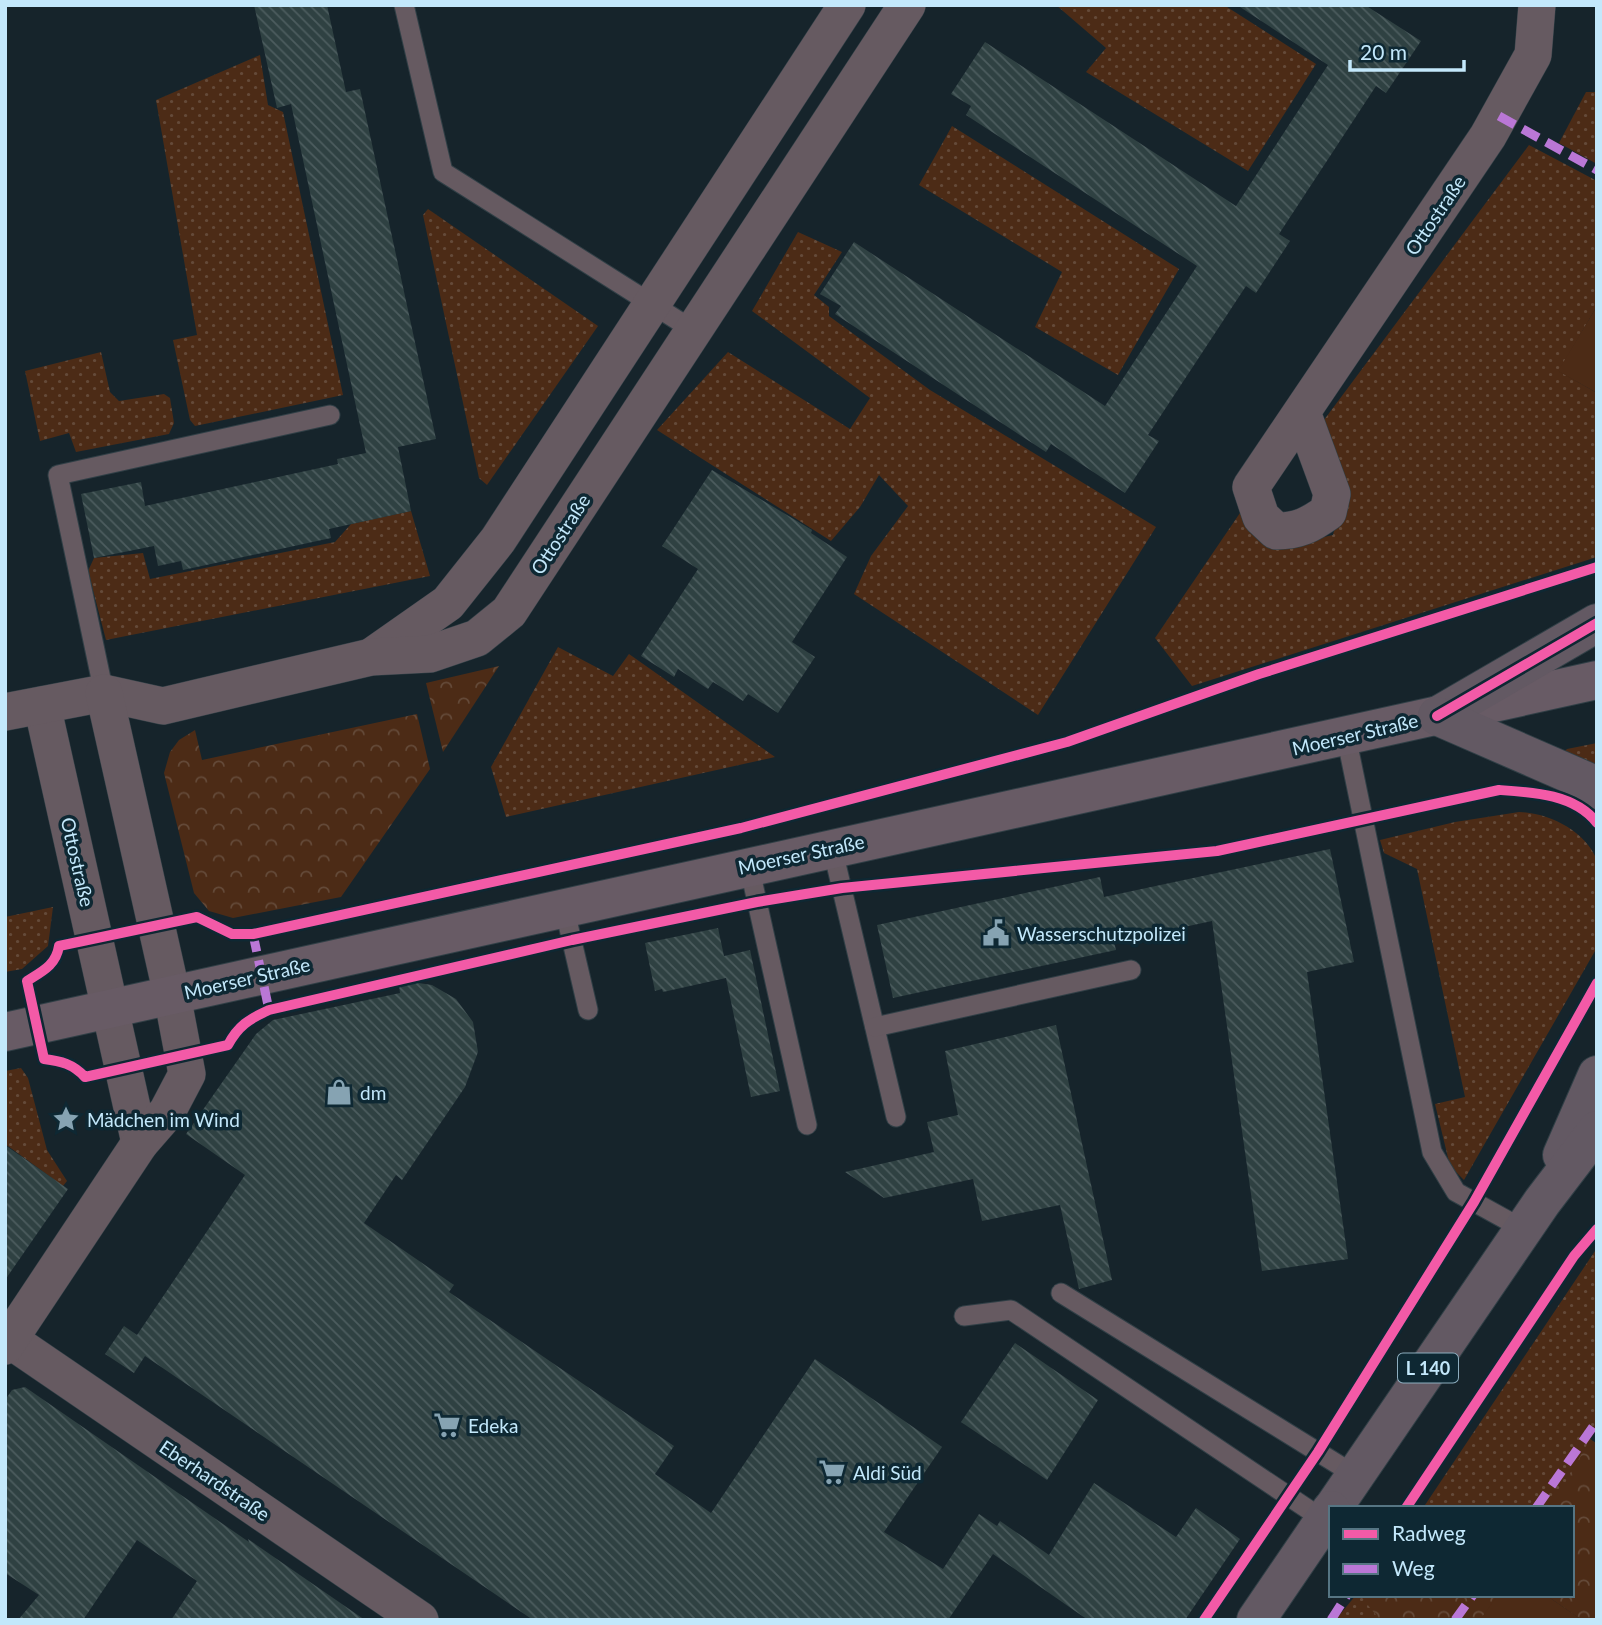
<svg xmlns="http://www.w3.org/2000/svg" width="1602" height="1625" viewBox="0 0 1602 1625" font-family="Lato,sans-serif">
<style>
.grass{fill:url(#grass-dots)}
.forest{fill:url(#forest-crowns)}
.pitch{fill:#4c2b16}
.building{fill:url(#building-back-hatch)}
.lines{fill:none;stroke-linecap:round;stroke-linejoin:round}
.service-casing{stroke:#303f46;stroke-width:21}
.minor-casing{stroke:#303f46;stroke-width:38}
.secondary-casing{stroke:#303f46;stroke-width:40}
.primary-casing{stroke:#303f46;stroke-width:40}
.service{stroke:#665a61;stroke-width:19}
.minor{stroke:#665a61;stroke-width:37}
.secondary{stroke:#685b65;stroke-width:38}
.primary{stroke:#635963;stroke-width:38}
.quiet{stroke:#ba77d6;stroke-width:9;stroke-dasharray:18 9;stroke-linecap:butt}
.cycleway-casing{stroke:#0e2833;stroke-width:15}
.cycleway{stroke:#f35aa7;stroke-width:10}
.labels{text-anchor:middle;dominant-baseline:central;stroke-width:7;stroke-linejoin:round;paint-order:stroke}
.shield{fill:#0e2833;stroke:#8daebf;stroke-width:2}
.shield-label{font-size:18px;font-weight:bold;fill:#c3e8fb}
.street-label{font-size:19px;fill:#c3e8fb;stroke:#0e2833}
.poi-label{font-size:19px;fill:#c3e8fb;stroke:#0e2833;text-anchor:start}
</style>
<defs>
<pattern id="grass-dots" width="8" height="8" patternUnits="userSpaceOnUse" patternTransform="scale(1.75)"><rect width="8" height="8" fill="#4c2b16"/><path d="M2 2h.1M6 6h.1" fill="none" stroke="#644a39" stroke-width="1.8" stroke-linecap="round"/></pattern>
<pattern id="forest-crowns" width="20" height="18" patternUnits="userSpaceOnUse" patternTransform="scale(1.75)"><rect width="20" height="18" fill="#4c2b16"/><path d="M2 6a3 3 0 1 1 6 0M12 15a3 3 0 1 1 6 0" fill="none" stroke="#644a39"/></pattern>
<pattern id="building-back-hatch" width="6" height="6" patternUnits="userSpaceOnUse" patternTransform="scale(1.75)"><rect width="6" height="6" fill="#2f4142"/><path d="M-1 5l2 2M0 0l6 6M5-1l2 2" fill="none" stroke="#4c5c5e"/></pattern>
</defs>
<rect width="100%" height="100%" fill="#16242b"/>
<g class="grass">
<polygon points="1056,5 1224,5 1316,64 1248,171 1086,72 1106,48"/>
<polygon points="260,55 268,105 283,112 343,395 195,426 190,420 173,340 197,335 156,100"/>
<polygon points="1586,92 1597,92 1597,164 1559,143"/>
<polygon points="952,126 1179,269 1118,375 1035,327 1062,272 919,185"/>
<polygon points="1529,145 1597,181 1597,306 1559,371 1597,393 1597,557 1192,686 1155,638 1242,510 1274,548 1333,535 1343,495 1321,424"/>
<polygon points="428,209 598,326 487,485 479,478 423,215"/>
<polygon points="798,232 842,252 814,295 829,307 829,316 930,390 1156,527 1038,715 854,594 871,556 908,506 879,475 860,507 831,541 657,430 728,352 850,429 870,398 752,311"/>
<polygon points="101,352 110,392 119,401 164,394 170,398 174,423 169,434 76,452 69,433 40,441 25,371"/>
<polygon points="411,511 430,576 106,640 88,571 94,558 143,553 150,579 335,542 351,524"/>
<polygon points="558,647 613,676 629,654 775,757 506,817 491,767"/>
<polygon points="1597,743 1597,766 1564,752 1567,749"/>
<path d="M1519,812C1550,813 1585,831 1597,860L1595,951L1464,1180L1450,1166L1435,1104L1465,1097L1417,869L1384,853L1380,840L1455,822Z"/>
<polygon points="53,907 48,946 22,969 5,972 5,917"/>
<polygon points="21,1068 28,1078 47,1150 67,1181 63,1186 5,1144 5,1071"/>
<polygon points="1597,1248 1597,1429 1590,1439 1597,1444 1597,1620 1582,1620 1546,1595 1572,1595 1572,1508 1423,1508"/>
<polygon points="1356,1595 1499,1595 1483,1620 1337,1618"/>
</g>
<g class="forest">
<polygon points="499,666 443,752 426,683"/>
<polygon points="417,714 430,769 341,897 233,918 209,911 194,893 164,773 170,752 179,740 195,730 202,760"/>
<polygon points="1590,1439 1597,1444 1597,1620 1582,1620 1546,1595 1572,1595 1572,1508 1551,1508"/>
<polygon points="1372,1595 1498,1595 1480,1620 1380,1620 1367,1604"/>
</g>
<g class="pitch">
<polygon points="1597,306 1597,393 1558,371"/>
<polygon points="1498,1595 1546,1595 1582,1620 1480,1620"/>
</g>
<g class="building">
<polygon points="254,5 327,5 346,92 360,89 436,439 398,447 411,511 329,529 331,538 183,570 181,561 158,566 154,546 94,558 81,494 141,482 145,506 338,464 337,459 366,453 291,104 277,108"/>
<polygon points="1237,5 1365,5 1421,41 1386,93 1376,86 1279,234 1290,241 1256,293 1246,286 1148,435 1159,441 1125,493 1051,444 1046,452 835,314 841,306 820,294 854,242 1105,406 1197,266 966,115 971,106 951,94 985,42 1236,206 1328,65"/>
<polygon points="712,470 812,530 811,533 847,557 792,642 815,657 778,713 748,694 743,701 713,682 708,689 678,669 674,677 641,656 698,569 662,546"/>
<polygon points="1330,849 1354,962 1307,972 1348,1259 1262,1271 1212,921 1114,942 1116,950 893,998 877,925 1100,877 1104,897"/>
<polygon points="718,928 724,956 750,950 780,1091 751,1097 726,978 663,992 662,989 655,991 645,943"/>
<polygon points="398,980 432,985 456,999 473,1022 478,1052 465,1087 402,1180 396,1175 364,1223 454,1285 449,1292 674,1446 655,1474 711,1513 815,1359 942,1447 884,1532 943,1569 979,1514 997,1526 1000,1521 1049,1555 1094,1483 1176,1537 1196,1508 1240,1539 1185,1620 1088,1620 993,1554 948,1620 533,1620 145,1356 134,1373 105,1354 124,1326 137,1335 245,1175 186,1134 256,1034 273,1020 400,993"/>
<polygon points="1056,1025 1112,1280 1079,1289 1060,1205 982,1221 973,1179 884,1198 845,1172 934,1152 927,1122 958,1115 945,1051"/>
<polygon points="5,1145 68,1189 5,1280"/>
<polygon points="1015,1343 1098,1400 1047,1480 961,1422"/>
<polygon points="25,1387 249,1542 248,1539 365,1620 171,1620 197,1581 137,1540 83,1620 18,1620 39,1595 5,1573 5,1400 12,1390"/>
</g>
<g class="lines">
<g class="service-casing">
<g id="service">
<polyline points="404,5 443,172 693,330"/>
<polyline points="104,693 58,475 330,415"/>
<polyline points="1346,736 1432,1152 1456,1192 1523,1229"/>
<polyline points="832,847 896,1117"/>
<polyline points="749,866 807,1125"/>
<polyline points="564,907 588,1010"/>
<polyline points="875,1027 1131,970"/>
<polyline points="1061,1293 1355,1475"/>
<polyline points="964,1316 1011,1310 1324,1520"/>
</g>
</g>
<g class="minor-casing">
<g id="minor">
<path d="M1302,412L1332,494L1328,512C1310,525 1298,531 1276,531L1261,517L1251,487L1488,136L1533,55L1537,5"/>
<polyline points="371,657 448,603 498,540 847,5"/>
<polyline points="42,705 140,1143"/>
<polyline points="5,712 104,693 163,706 371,657 430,654 477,638 509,612 907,5"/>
<polyline points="10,1340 420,1620"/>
<polyline points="5,1346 140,1143 167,1112 187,1074 172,995 104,693"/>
</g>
</g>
<g class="secondary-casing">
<polyline id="secondary" points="5,1032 1597,680"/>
</g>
<g class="primary-casing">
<g id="primary">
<polyline points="1437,716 1597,623"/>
<polyline points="1437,716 1586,781 1597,790"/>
<polyline points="1562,1155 1597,1075"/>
<polyline points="1333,1508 1542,1202 1597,1130"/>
<polyline points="1256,1620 1331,1510"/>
</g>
</g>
<use href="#service" class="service"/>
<use href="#minor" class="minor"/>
<use href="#secondary" class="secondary"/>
<use href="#primary" class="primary"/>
<g class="quiet">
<polyline points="1499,116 1597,170"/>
<polyline points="253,934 269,1010"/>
<polyline points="1536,1508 1597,1421"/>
<polyline points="1331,1620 1347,1595"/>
<polyline points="1455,1620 1473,1595"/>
</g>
<g class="cycleway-casing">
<g id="cycleway">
<path d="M1597,567L1259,674L1067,742L741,828L253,934H232L197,917L59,946C56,965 43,971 27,981L44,1059C61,1061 73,1064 85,1077L228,1045C238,1026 249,1019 269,1010L572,940L757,902L842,888L1217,851L1499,790C1532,792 1575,794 1597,823"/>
<polyline points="1437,716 1597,623"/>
<polyline points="1406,1508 1574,1256 1597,1229"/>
<polyline points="1204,1620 1318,1452 1474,1202 1597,983"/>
</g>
</g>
<use href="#cycleway" class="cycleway"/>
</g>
<defs>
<g id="civic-bare" transform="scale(2.1)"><path d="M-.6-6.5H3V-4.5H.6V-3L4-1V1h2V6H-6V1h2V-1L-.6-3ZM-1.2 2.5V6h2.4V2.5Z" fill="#86a3b2" stroke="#0e2833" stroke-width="2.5" paint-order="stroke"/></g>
<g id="shop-bare" transform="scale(2.1)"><path d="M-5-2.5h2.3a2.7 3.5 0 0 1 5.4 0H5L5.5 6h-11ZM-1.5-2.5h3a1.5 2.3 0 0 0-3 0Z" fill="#86a3b2" stroke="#0e2833" stroke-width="2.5" paint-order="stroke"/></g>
<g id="sight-bare" transform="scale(2.1)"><path d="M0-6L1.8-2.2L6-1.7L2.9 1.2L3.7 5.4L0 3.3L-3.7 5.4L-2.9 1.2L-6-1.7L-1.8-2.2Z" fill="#86a3b2" stroke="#0e2833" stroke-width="2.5" paint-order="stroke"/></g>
<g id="supermarket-bare" transform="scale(2.1)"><path d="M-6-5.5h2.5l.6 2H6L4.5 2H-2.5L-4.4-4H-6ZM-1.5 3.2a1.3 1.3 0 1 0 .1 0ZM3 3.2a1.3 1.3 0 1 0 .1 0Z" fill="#86a3b2" stroke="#0e2833" stroke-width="2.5" paint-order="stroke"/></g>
</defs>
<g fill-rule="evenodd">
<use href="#civic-bare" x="996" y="933"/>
<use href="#shop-bare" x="339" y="1092"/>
<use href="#sight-bare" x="66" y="1119"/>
<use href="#supermarket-bare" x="447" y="1425"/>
<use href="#supermarket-bare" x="832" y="1472"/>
</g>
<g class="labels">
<rect class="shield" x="1398" y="1353.5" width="60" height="29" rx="5"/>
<g class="shield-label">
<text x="1428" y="1368">L 140</text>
</g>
<g class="street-label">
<text transform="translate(1435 215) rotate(-56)">Ottostraße</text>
<text transform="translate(560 534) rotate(-57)">Ottostraße</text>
<text transform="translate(1355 734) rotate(-13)">Moerser Straße</text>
<text transform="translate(801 854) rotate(-12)">Moerser Straße</text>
<text transform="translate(78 862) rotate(77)">Ottostraße</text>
<text transform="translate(247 978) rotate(-13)">Moerser Straße</text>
<text transform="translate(215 1480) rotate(34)">Eberhardstraße</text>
</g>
<g class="poi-label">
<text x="1017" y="933">Wasserschutzpolizei</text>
<text x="360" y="1092">dm</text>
<text x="87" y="1119">Mädchen im Wind</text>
<text x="468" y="1425">Edeka</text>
<text x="853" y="1472">Aldi Süd</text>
</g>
</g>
<rect width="1602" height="1625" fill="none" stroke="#c3e8fb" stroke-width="14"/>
<rect x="1329" y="1506" width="245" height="91" fill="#0e2833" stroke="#567583" stroke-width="2"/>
<rect x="1343" y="1529" width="35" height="10" fill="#f35aa7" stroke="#567583" stroke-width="2"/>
<text x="1392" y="1541" font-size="21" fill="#c3e8fb">Radweg</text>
<rect x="1343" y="1564" width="35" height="10" fill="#ba77d6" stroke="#567583" stroke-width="2"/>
<text x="1392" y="1576" font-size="21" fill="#c3e8fb">Weg</text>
<path d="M1350 60v10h114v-10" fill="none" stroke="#c3e8fb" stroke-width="3.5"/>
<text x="1360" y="60" font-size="21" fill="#c3e8fb" stroke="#0e2833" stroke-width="5" paint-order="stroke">20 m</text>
</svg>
